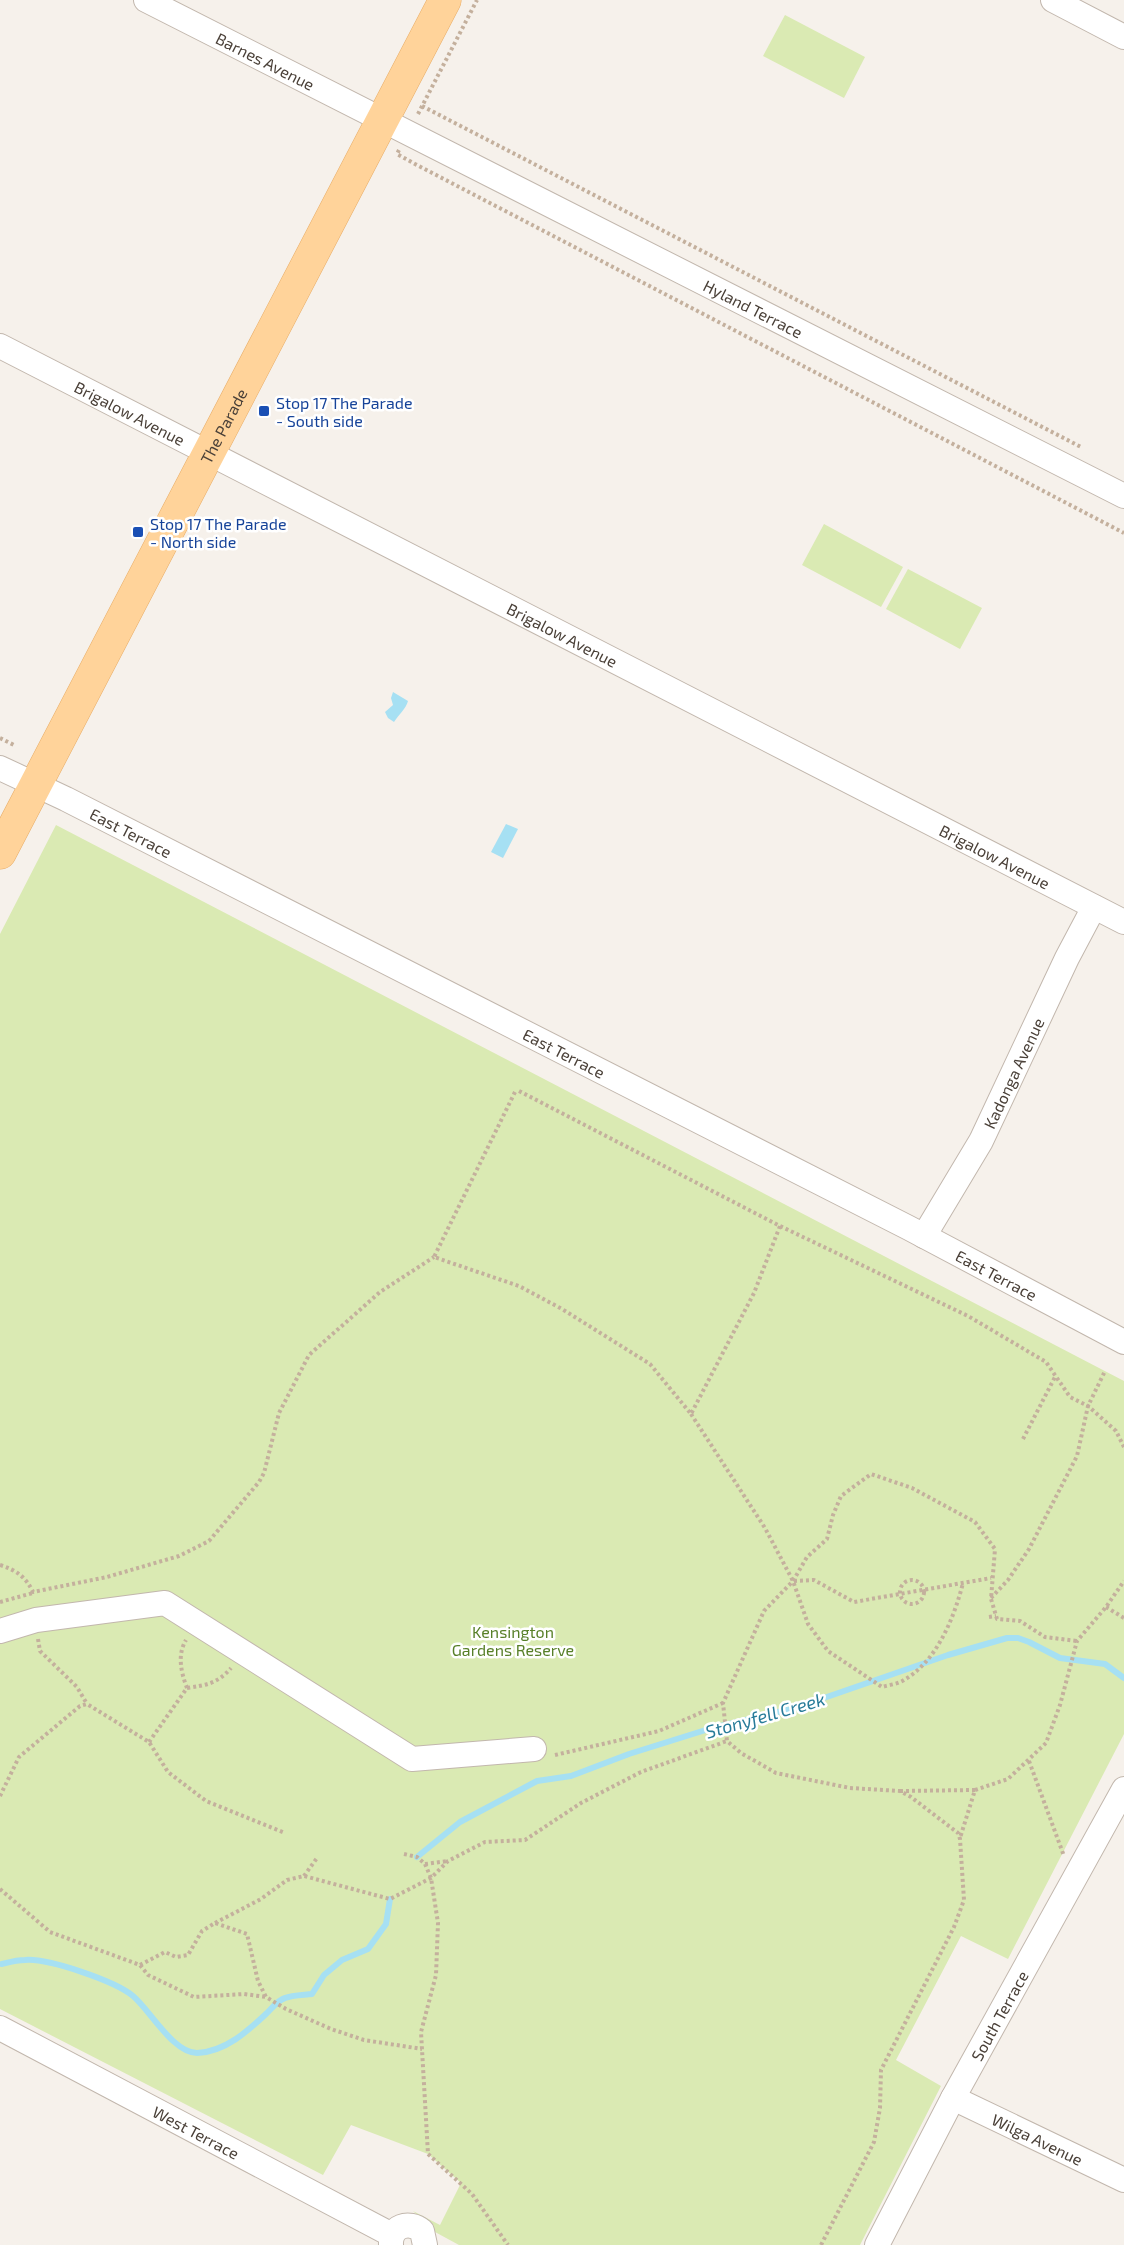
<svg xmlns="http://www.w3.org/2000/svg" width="1124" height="2245" viewBox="0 0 1124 2245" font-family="'Exo 2',sans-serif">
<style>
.green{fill:#daeab3}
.water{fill:#a6e0f3}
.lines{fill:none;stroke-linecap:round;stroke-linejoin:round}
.stream{stroke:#a6e0f3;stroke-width:6}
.minor-casing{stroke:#c2b7ad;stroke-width:26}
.major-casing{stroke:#e8ad67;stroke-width:33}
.path{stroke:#c4b09d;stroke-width:4;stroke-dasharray:3 3;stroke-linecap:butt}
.minor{stroke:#fff;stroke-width:24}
.major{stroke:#ffd39a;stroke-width:32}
.transit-dot{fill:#1a4fb4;stroke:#fff;stroke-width:2}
.labels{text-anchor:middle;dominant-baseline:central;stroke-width:5;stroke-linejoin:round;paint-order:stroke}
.street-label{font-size:16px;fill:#4a4038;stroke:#fff}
.transit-label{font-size:16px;fill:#164399;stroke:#fff;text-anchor:start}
.park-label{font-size:16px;fill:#577f28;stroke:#fff}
.water-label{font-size:18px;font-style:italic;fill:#277b99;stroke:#fff}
</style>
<rect width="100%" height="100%" fill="#f6f1eb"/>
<g class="green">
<polygon points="785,15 865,57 844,98 763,56"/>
<polygon points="824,524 903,567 881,607 802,565"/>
<polygon points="908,569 982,608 960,649 886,609"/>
<polygon points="56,825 1124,1381 1124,1734 1008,1959 961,1936 896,2060 941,2086 860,2245 459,2245 435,2232 413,2211 440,2225 461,2183 428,2154 351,2125 323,2175 0,2009 0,934"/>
</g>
<g class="water">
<path d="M393,692L408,701C406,709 399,714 394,722L388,718L385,712L393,705L391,698Z"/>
<polygon points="506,824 518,829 503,858 491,852"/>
</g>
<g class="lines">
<g class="stream">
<polyline points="417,1857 460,1822 537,1781 571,1776 629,1754 712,1728 795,1708 948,1655 1007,1638 1018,1638 1029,1642 1060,1658 1105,1664 1124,1678"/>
<path d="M2,1964C10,1962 17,1960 25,1960C48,1958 115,1981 133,1996C150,2010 173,2053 197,2053C225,2052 248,2031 267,2013C272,2008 278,2000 285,1998C292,1995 304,1995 312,1994L324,1975L342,1960L368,1949L386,1924L390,1899"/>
</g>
<g class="minor-casing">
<g id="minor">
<path id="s1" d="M146,0L1124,496"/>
<polyline points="1053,0 1124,37"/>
<path id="s2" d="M0,346L1124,922"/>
<path id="s3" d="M0,768L66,799L909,1228L1124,1342"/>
<path id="s4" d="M924,1236L981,1141L1067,958L1094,907"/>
<polyline points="0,1631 36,1620 165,1603 412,1759 534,1749"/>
<path id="s5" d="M0,2028L392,2235"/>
<path id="s6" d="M953,2098L1124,2180"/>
<path d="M391,2245C390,2226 409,2220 422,2231L425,2245"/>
<path id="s7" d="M877,2245L953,2098L1124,1789"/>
</g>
</g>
<g class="major-casing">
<g id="major">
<path id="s8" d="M0,853L445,0"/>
</g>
</g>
<g class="path">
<polyline points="422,106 1081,447"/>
<polyline points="418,114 477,0"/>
<polyline points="399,150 397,154 415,164 1124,533"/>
<polyline points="0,738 16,746"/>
<polyline points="519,1091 780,1226 968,1316 1046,1362 1070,1397 1088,1406 1116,1431 1124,1447"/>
<polyline points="515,1092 434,1257 519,1286 562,1309 650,1364 691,1414 754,1293 780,1226"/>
<path d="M691,1414L765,1528L793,1581L808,1624L828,1651L882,1687C889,1685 898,1684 904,1680C937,1661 954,1618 963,1583"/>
<polyline points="1023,1439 1056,1375"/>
<path d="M0,1565C16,1570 26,1577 33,1592L107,1577L179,1556L209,1541L259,1482L264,1473L279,1413L309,1355L380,1292L434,1257"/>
<circle cx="912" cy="1592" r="12"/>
<polyline points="794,1581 814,1580 854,1602 991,1578"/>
<polyline points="991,1598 1008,1580 1029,1549 1077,1456 1088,1406 1105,1371"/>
<polyline points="0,1602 33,1593"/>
<polyline points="1106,1607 1124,1618"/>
<polyline points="989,1617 996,1616"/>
<polyline points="38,1639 40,1651 77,1687 87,1704"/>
<path d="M187,1688C206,1685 217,1684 231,1668"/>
<path d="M149,1742L187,1688C181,1672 177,1655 186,1640"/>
<polyline points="555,1755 659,1731 723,1703"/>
<polyline points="1029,1761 1064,1856"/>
<polyline points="975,1790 1008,1779 1046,1743 1060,1705 1077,1641 1106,1607 1124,1581"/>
<polyline points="900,1791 975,1790 960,1838"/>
<polyline points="0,1796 19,1757 80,1706 87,1704 149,1742 168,1772 206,1801 285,1833"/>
<polyline points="404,1854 417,1857 425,1864 431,1878 438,1923 436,1975 421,2032 428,2154 472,2194 508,2245"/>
<polyline points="425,1864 448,1861"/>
<polyline points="304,1876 317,1858"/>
<polyline points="0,1889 50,1932 140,1965 148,1975 194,1997 244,1994 266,1997"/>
<polyline points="215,1923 261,1899 287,1880 304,1876 390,1899 431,1878 448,1861 485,1842 525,1840 581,1803 641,1772 727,1741"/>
<polyline points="140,1965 165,1952 176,1957 188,1955 202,1931 215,1923 247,1934 258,1981 266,1997 286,2009 331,2029 364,2040 422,2049"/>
<polyline points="821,2245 874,2142 880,2108 881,2070 954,1927 964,1900 960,1839 958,1833 911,1797 900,1791 850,1788 776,1773 741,1753 727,1741 723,1703 764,1611 793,1581 807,1557 827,1539 833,1515 841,1496 871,1474 912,1488 975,1522 995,1549 991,1599 997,1619 1020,1621 1045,1637 1077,1641"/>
</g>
<use href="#minor" class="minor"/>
<use href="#major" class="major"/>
</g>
<g class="transit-dot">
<rect x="258" y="405" width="12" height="12" rx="3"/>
<rect x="132" y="526" width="12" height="12" rx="3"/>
</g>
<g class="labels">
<g class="street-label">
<text stroke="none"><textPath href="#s1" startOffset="134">Barnes Avenue</textPath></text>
<text stroke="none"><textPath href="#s1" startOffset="681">Hyland Terrace</textPath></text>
<text stroke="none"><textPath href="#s2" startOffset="146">Brigalow Avenue</textPath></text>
<text stroke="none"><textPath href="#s8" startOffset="482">The Parade</textPath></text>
<text stroke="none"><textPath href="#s2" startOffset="632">Brigalow Avenue</textPath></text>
<text stroke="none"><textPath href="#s3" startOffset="146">East Terrace</textPath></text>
<text stroke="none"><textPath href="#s2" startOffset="1118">Brigalow Avenue</textPath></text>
<text stroke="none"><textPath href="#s3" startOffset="632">East Terrace</textPath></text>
<text stroke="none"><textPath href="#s4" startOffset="186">Kadonga Avenue</textPath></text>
<text stroke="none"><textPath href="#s3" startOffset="1118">East Terrace</textPath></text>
<text stroke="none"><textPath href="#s7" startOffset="260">South Terrace</textPath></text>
<text stroke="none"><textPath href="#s5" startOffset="222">West Terrace</textPath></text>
<text stroke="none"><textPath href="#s6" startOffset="94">Wilga Avenue</textPath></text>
</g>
<g class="transit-label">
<text x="276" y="402">Stop 17 The Parade<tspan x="276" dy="18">- South side</tspan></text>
<text x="150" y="523">Stop 17 The Parade<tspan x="150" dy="18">- North side</tspan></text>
</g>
<g class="park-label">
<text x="513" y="1631">Kensington<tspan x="513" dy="18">Gardens Reserve</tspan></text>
</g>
<g class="water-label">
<text transform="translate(765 1715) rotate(-16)">Stonyfell Creek</text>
</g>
</g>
</svg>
